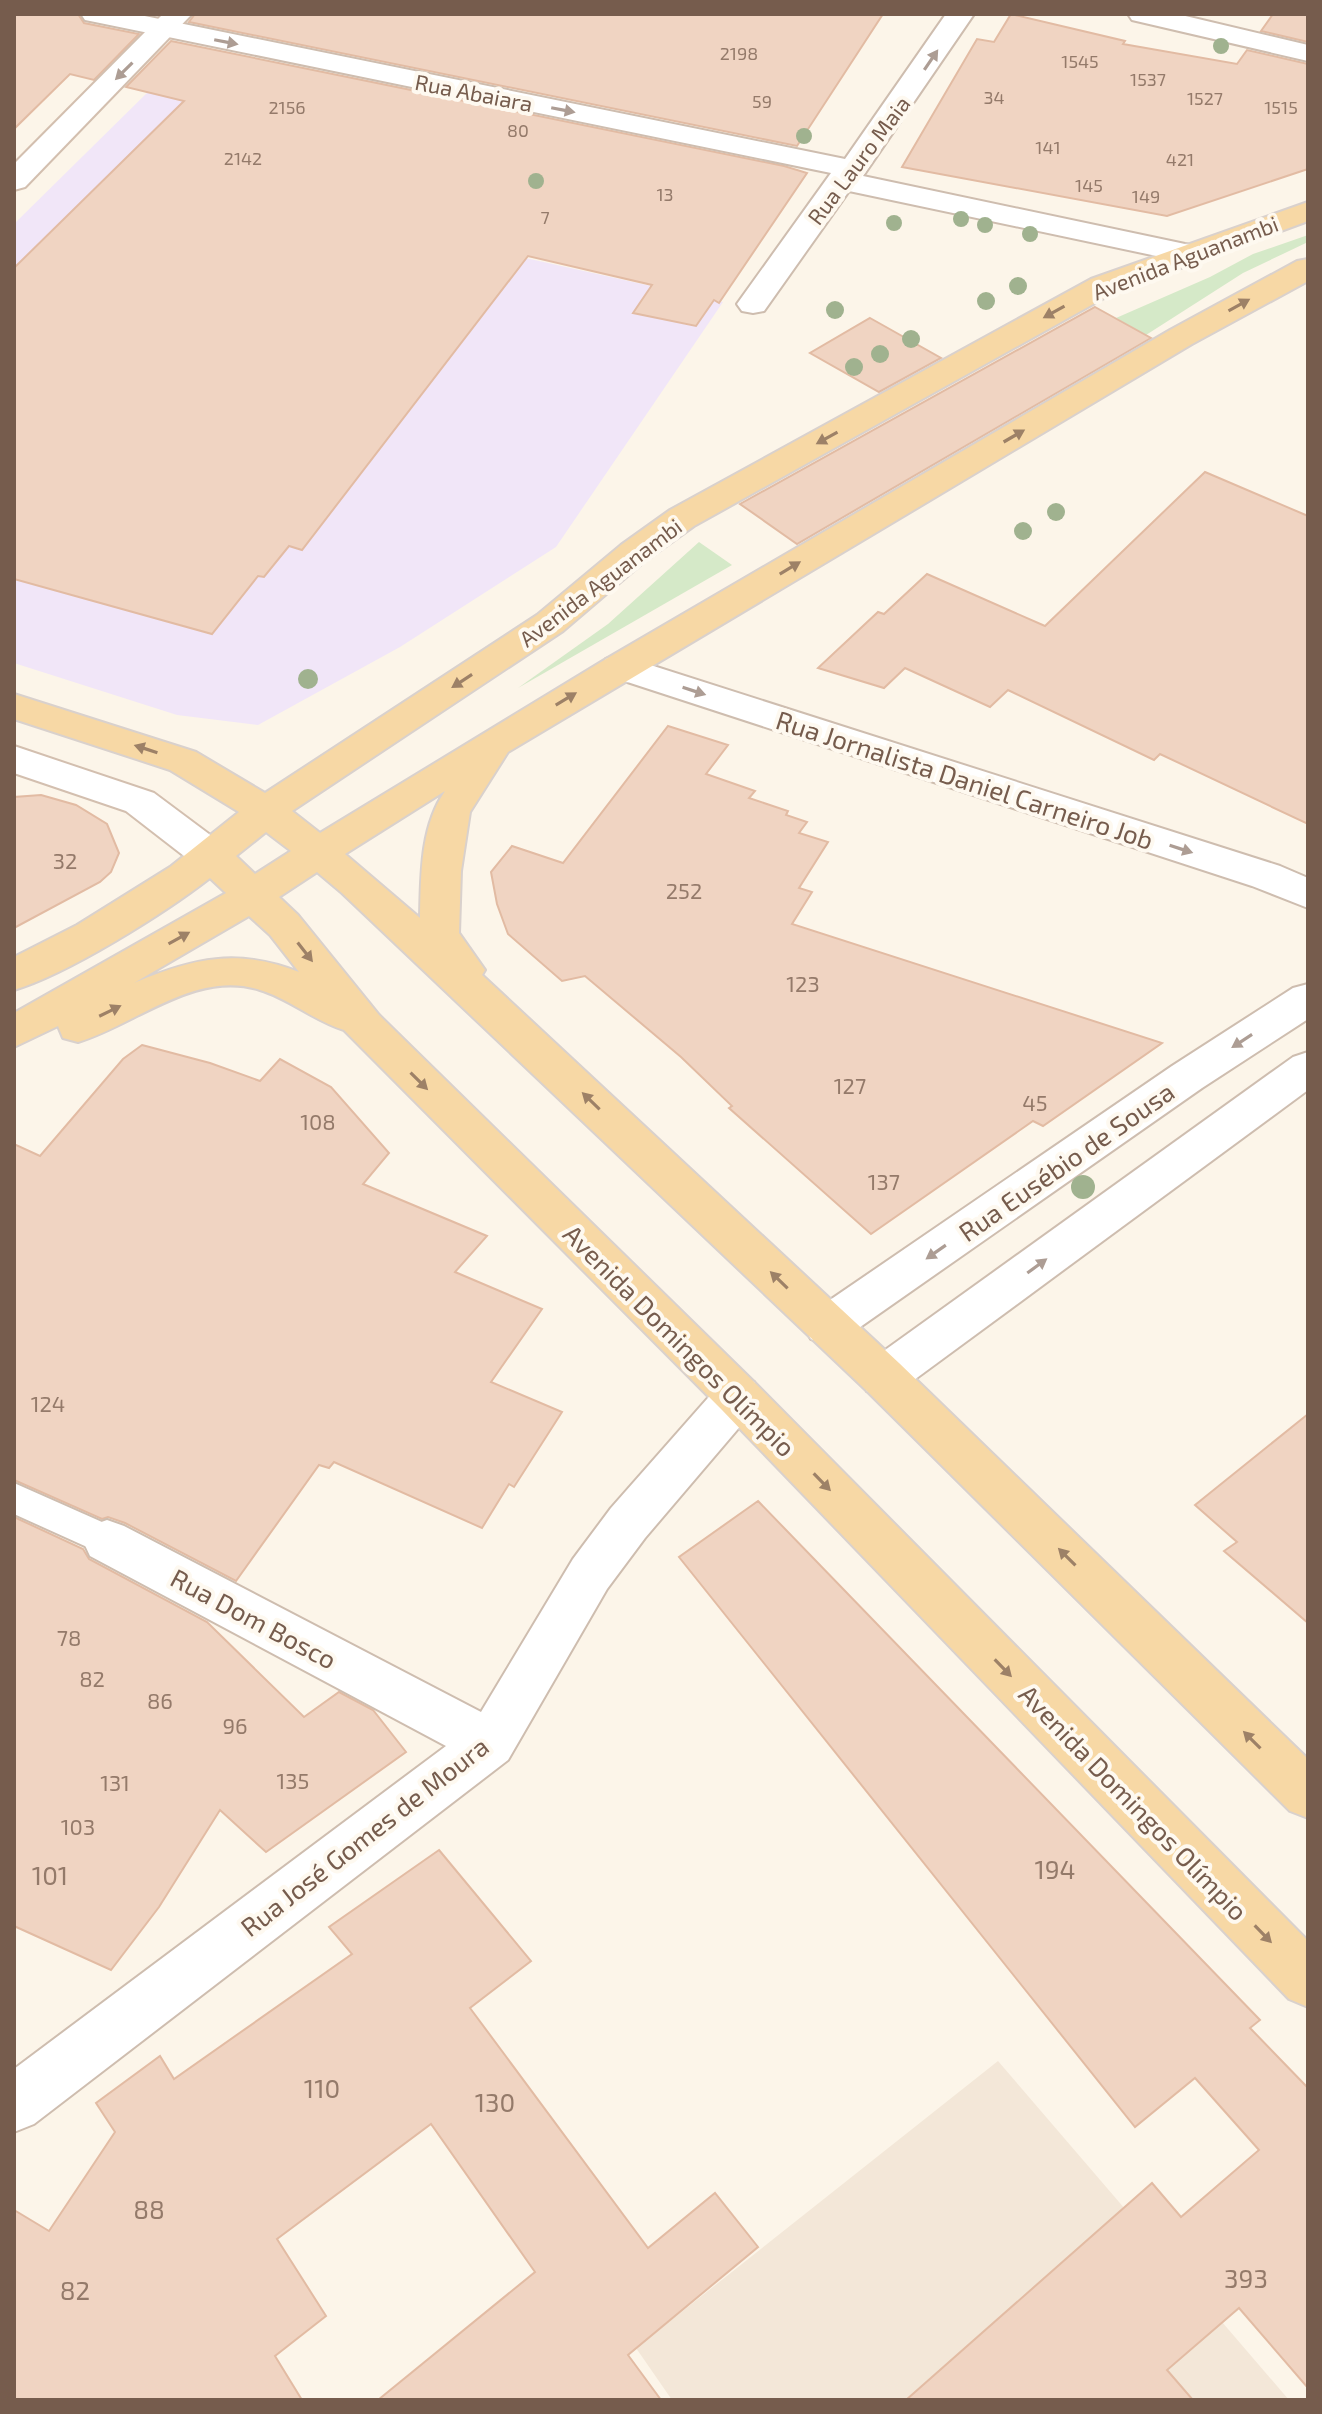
<svg xmlns="http://www.w3.org/2000/svg" width="1322" height="2414" viewBox="0 0 1322 2414" font-family="'Exo 2',sans-serif">
<style>
.residential{fill:#f3e7d8}
.education{fill:#f1e6f8}
.green{fill:#d5e9c8}
.building{fill:#f0d4c2;stroke:#e2bba3;stroke-width:2}
.lines{fill:none;stroke-linecap:round;stroke-linejoin:round}
.lane-casing{stroke:#cebdaf;stroke-width:4}
.street-casing{stroke:#cebdaf;stroke-width:4}
.secondary-casing{stroke:#d3bfaf;stroke-width:4}
.primary-casing{stroke:#d9d1cd;stroke-width:4}
.lane{fill:#fff;fill-rule:evenodd}
.street{fill:#fff;fill-rule:evenodd}
.secondary{fill:#fff;fill-rule:evenodd}
.primary{fill:#f7d8a5;fill-rule:evenodd}
.tree{fill:#a0b28f}
.oneway{fill:#ad9d94}
.oneway2{fill:#9d8167}
.labels{text-anchor:middle;dominant-baseline:central;stroke-width:8;stroke-linejoin:round;paint-order:stroke}
.far-number-label{font-size:18px;fill:#947a6a}
.far-street-label{font-size:22px;fill:#765c4d;stroke:#fef9f0}
.number-label{font-size:22px;fill:#947a6a}
.street-label{font-size:26px;fill:#765c4d;stroke:#fef9f0}
.near-number-label{font-size:26px;fill:#947a6a}
</style>
<rect width="100%" height="100%" fill="#fcf5e9"/>
<polygon class="residential" points="998,2061 1289,2400 672,2400 636,2348"/>
<polygon class="education" points="153,87 354,131 512,255 723,302 556,547 400,647 258,725 177,715 14,663 14,224"/>
<g class="green">
<polygon points="1308,235 1308,242 1243,273 1146,335 1116,318 1210,277 1253,254"/>
<polygon points="699,542 732,565 518,688 608,624"/>
</g>
<g class="building">
<polygon points="14,14 78,14 84,23 139,34 94,80 70,74 14,129"/>
<polygon points="195,14 883,14 797,146 189,22"/>
<polygon points="1011,14 1125,41 1123,44 1237,64 1247,50 1308,64 1308,169 1167,216 902,167 977,39 994,42"/>
<polygon points="1273,14 1308,14 1308,42 1261,31"/>
<polygon points="171,41 784,166 807,173 719,303 714,300 696,326 633,313 652,285 528,256 302,550 289,546 264,577 258,576 212,634 14,579 14,268 184,101 126,87"/>
<polygon points="1095,307 1151,338 797,544 740,504"/>
<polygon points="870,318 941,358 879,392 810,353"/>
<polygon points="1205,472 1308,516 1308,824 1160,754 1154,760 1008,690 990,707 905,668 884,688 818,668 878,612 884,614 927,574 1045,626"/>
<polygon points="668,726 728,745 706,774 755,791 749,798 788,811 786,815 807,822 799,833 828,842 799,888 812,892 792,924 1162,1043 1043,1126 1033,1121 871,1234 729,1108 732,1106 681,1057 585,976 562,981 508,934 497,904 491,872 512,846 563,863"/>
<polygon points="41,795 76,805 107,824 119,853 111,872 100,882 14,928 14,797"/>
<polygon points="142,1045 210,1063 260,1081 280,1059 331,1087 389,1153 363,1184 487,1236 455,1272 542,1309 491,1382 562,1412 514,1487 509,1484 482,1528 334,1462 329,1468 319,1465 236,1581 125,1523 108,1517 102,1519 14,1480 14,1144 40,1156 123,1059"/>
<polygon points="1308,1414 1308,1623 1224,1551 1237,1542 1195,1505"/>
<polygon points="758,1501 1260,2020 1250,2028 1308,2088 1308,2388 1239,2308 1167,2370 1193,2400 906,2400 1152,2183 1181,2217 1259,2150 1195,2078 1135,2127 679,1557"/>
<polygon points="14,1517 83,1549 89,1559 207,1622 304,1717 339,1692 373,1710 406,1752 266,1852 220,1810 159,1907 111,1970 14,1926"/>
<polygon points="439,1850 531,1961 470,2008 648,2248 715,2193 758,2247 628,2355 661,2400 378,2400 535,2272 431,2124 277,2239 326,2316 275,2356 302,2400 14,2400 14,2210 49,2231 115,2132 96,2103 160,2056 174,2079 352,1954 329,1927"/>
</g>
<g class="lines">
<g class="lane-casing">
<polygon id="lane" points="14,1483 120,1530 125,1541 120,1552 107,1556 14,1514"/>
</g>
<g class="street-casing">
<g id="street">
<polygon points="81,14 135,14 845,159 946,14 974,14 863,176 1185,244 1196,246 1200,253 1196,260 1185,262 849,191 764,311 753,313 742,311 737,304 831,173 95,22 85,20"/>
<polygon points="1128,14 1177,14 1308,45 1308,61 1132,20"/>
<polygon points="619,655 1280,866 1308,878 1308,908 1252,886 606,675 601,667 606,659"/>
<polygon points="1308,984 1308,1019 1202,1088 843,1339 827,1345 811,1339 804,1326 811,1313 1172,1066 1293,988"/>
<polygon points="1308,1052 1308,1090 899,1391 883,1396 867,1391 860,1377 867,1363 1293,1057"/>
<polygon points="738,1377 754,1382 761,1396 754,1410 645,1538 607,1589 508,1760 34,2124 14,2132 14,2069 446,1746 90,1556 83,1541 90,1526 107,1520 124,1526 481,1712 573,1559 611,1508 722,1382"/>
</g>
</g>
<g class="secondary-casing">
<g id="secondary">
<polygon points="163,14 192,14 25,187 14,190 14,164"/>
<polygon points="14,746 154,793 225,846 231,856 225,866 211,870 197,866 126,811 14,773"/>
</g>
</g>
<g class="primary-casing">
<path id="primary" d="M1308,202V221L1113,293L694,526L645,561L563,631L292,811L320,833L606,659L1170,330L1297,261L1308,259V281L1192,344L508,752L470,812L461,871L459,933L485,970L482,975L899,1363L1308,1759V1818L1290,1811L867,1391L342,893L317,872L279,897L298,915L379,1015L754,1382L1308,1941V2007L1289,1999L722,1410L344,1030C314,1021 290,999 260,990C196,969 135,1025 78,1042L63,1038L58,1026L14,1047V1013L226,893L210,878C165,913 68,974 14,990V957L77,925L170,867L239,812L170,770L14,719V694L196,752L265,793L537,615L621,545L670,510L1091,279ZM445,791C420,827 421,876 420,918L345,854ZM266,832L291,851L255,874L236,856ZM249,916L270,935L299,972C238,948 193,958 134,983Z"/>
</g>
<use href="#lane" class="lane"/>
<use href="#street" class="street"/>
<use href="#secondary" class="secondary"/>
<use href="#primary" class="primary"/>
</g>
<g class="tree">
<circle cx="1221" cy="46" r="8"/>
<circle cx="804" cy="136" r="8"/>
<circle cx="536" cy="181" r="8"/>
<circle cx="961" cy="219" r="8"/>
<circle cx="894" cy="223" r="8"/>
<circle cx="985" cy="225" r="8"/>
<circle cx="1030" cy="234" r="8"/>
<circle cx="1018" cy="286" r="9"/>
<circle cx="986" cy="301" r="9"/>
<circle cx="835" cy="310" r="9"/>
<circle cx="911" cy="339" r="9"/>
<circle cx="880" cy="354" r="9"/>
<circle cx="854" cy="367" r="9"/>
<circle cx="1056" cy="512" r="9"/>
<circle cx="1023" cy="531" r="9"/>
<circle cx="308" cy="679" r="10"/>
<circle cx="1083" cy="1187" r="12"/>
</g>
<defs><path id="oneway-solid" d="M-6-.8H1V-3.2L6.5 0L1 3.2V.8H-6Z" transform="scale(2)"/></defs>
<g class="oneway">
<use href="#oneway-solid" transform="translate(226 42) rotate(11)"/>
<use href="#oneway-solid" transform="translate(931 60) rotate(-56)"/>
<use href="#oneway-solid" transform="translate(124 71) rotate(135)"/>
<use href="#oneway-solid" transform="translate(563 110) rotate(11)"/>
<use href="#oneway-solid" transform="translate(694 691) rotate(18)"/>
<use href="#oneway-solid" transform="translate(1181 849) rotate(18)"/>
<use href="#oneway-solid" transform="translate(1242 1041) rotate(147)"/>
<use href="#oneway-solid" transform="translate(936 1252) rotate(145)"/>
<use href="#oneway-solid" transform="translate(1037 1266) rotate(-36)"/>
</g>
<g class="oneway2">
<use href="#oneway-solid" transform="translate(1239 305) rotate(-29)"/>
<use href="#oneway-solid" transform="translate(1054 312) rotate(151)"/>
<use href="#oneway-solid" transform="translate(1014 436) rotate(-30)"/>
<use href="#oneway-solid" transform="translate(827 438) rotate(151)"/>
<use href="#oneway-solid" transform="translate(790 568) rotate(-31)"/>
<use href="#oneway-solid" transform="translate(462 681) rotate(147)"/>
<use href="#oneway-solid" transform="translate(566 699) rotate(-31)"/>
<use href="#oneway-solid" transform="translate(146 749) rotate(-162)"/>
<use href="#oneway-solid" transform="translate(179 938) rotate(-29)"/>
<use href="#oneway-solid" transform="translate(305 952) rotate(52)"/>
<use href="#oneway-solid" transform="translate(110 1011) rotate(-26)"/>
<use href="#oneway-solid" transform="translate(419 1081) rotate(45)"/>
<use href="#oneway-solid" transform="translate(591 1101) rotate(-136)"/>
<use href="#oneway-solid" transform="translate(779 1280) rotate(-136)"/>
<use href="#oneway-solid" transform="translate(822 1482) rotate(46)"/>
<use href="#oneway-solid" transform="translate(1067 1557) rotate(-135)"/>
<use href="#oneway-solid" transform="translate(1003 1668) rotate(46)"/>
<use href="#oneway-solid" transform="translate(1252 1740) rotate(-135)"/>
<use href="#oneway-solid" transform="translate(1263 1934) rotate(46)"/>
</g>
<g class="labels">
<g class="far-number-label">
<text x="739" y="53">2198</text>
<text x="1080" y="61">1545</text>
<text x="1148" y="79">1537</text>
<text x="994" y="97">34</text>
<text x="1205" y="98">1527</text>
<text x="762" y="101">59</text>
<text x="287" y="107">2156</text>
<text x="1281" y="107">1515</text>
<text x="518" y="130">80</text>
<text x="1048" y="147">141</text>
<text x="243" y="158">2142</text>
<text x="1180" y="159">421</text>
<text x="1089" y="185">145</text>
<text x="665" y="194">13</text>
<text x="1146" y="196">149</text>
<text x="545" y="217">7</text>
</g>
<g class="far-street-label">
<text transform="translate(474 92) rotate(11)">Rua Abaiara</text>
<text transform="translate(858 160) rotate(-53)">Rua Lauro Maia</text>
<text transform="translate(1185 257) rotate(-21)">Avenida Aguanambi</text>
<text transform="translate(600 582) rotate(-37)">Avenida Aguanambi</text>
</g>
<g class="number-label">
<text x="65" y="860">32</text>
<text x="684" y="890">252</text>
<text x="803" y="983">123</text>
<text x="850" y="1085">127</text>
<text x="1035" y="1102">45</text>
<text x="318" y="1121">108</text>
<text x="884" y="1181">137</text>
<text x="48" y="1403">124</text>
<text x="69" y="1637">78</text>
<text x="92" y="1678">82</text>
<text x="160" y="1700">86</text>
<text x="235" y="1725">96</text>
<text x="293" y="1780">135</text>
<text x="115" y="1782">131</text>
<text x="78" y="1826">103</text>
</g>
<g class="street-label">
<text transform="translate(965 779) rotate(18)">Rua Jornalista Daniel Carneiro Job</text>
<text transform="translate(1066 1161) rotate(-35)">Rua Eusébio de Sousa</text>
<text transform="translate(680 1340) rotate(45)">Avenida Domingos Olímpio</text>
<text transform="translate(254 1618) rotate(28)">Rua Dom Bosco</text>
<text transform="translate(1134 1802) rotate(46)">Avenida Domingos Olímpio</text>
<text transform="translate(364 1836) rotate(-38)">Rua José Gomes de Moura</text>
</g>
<g class="near-number-label">
<text x="1055" y="1868">194</text>
<text x="50" y="1874">101</text>
<text x="322" y="2087">110</text>
<text x="495" y="2101">130</text>
<text x="149" y="2208">88</text>
<text x="1246" y="2277">393</text>
<text x="75" y="2289">82</text>
</g>
</g>
<rect width="1322" height="2414" fill="none" stroke="#765c4d" stroke-width="32"/>
</svg>
